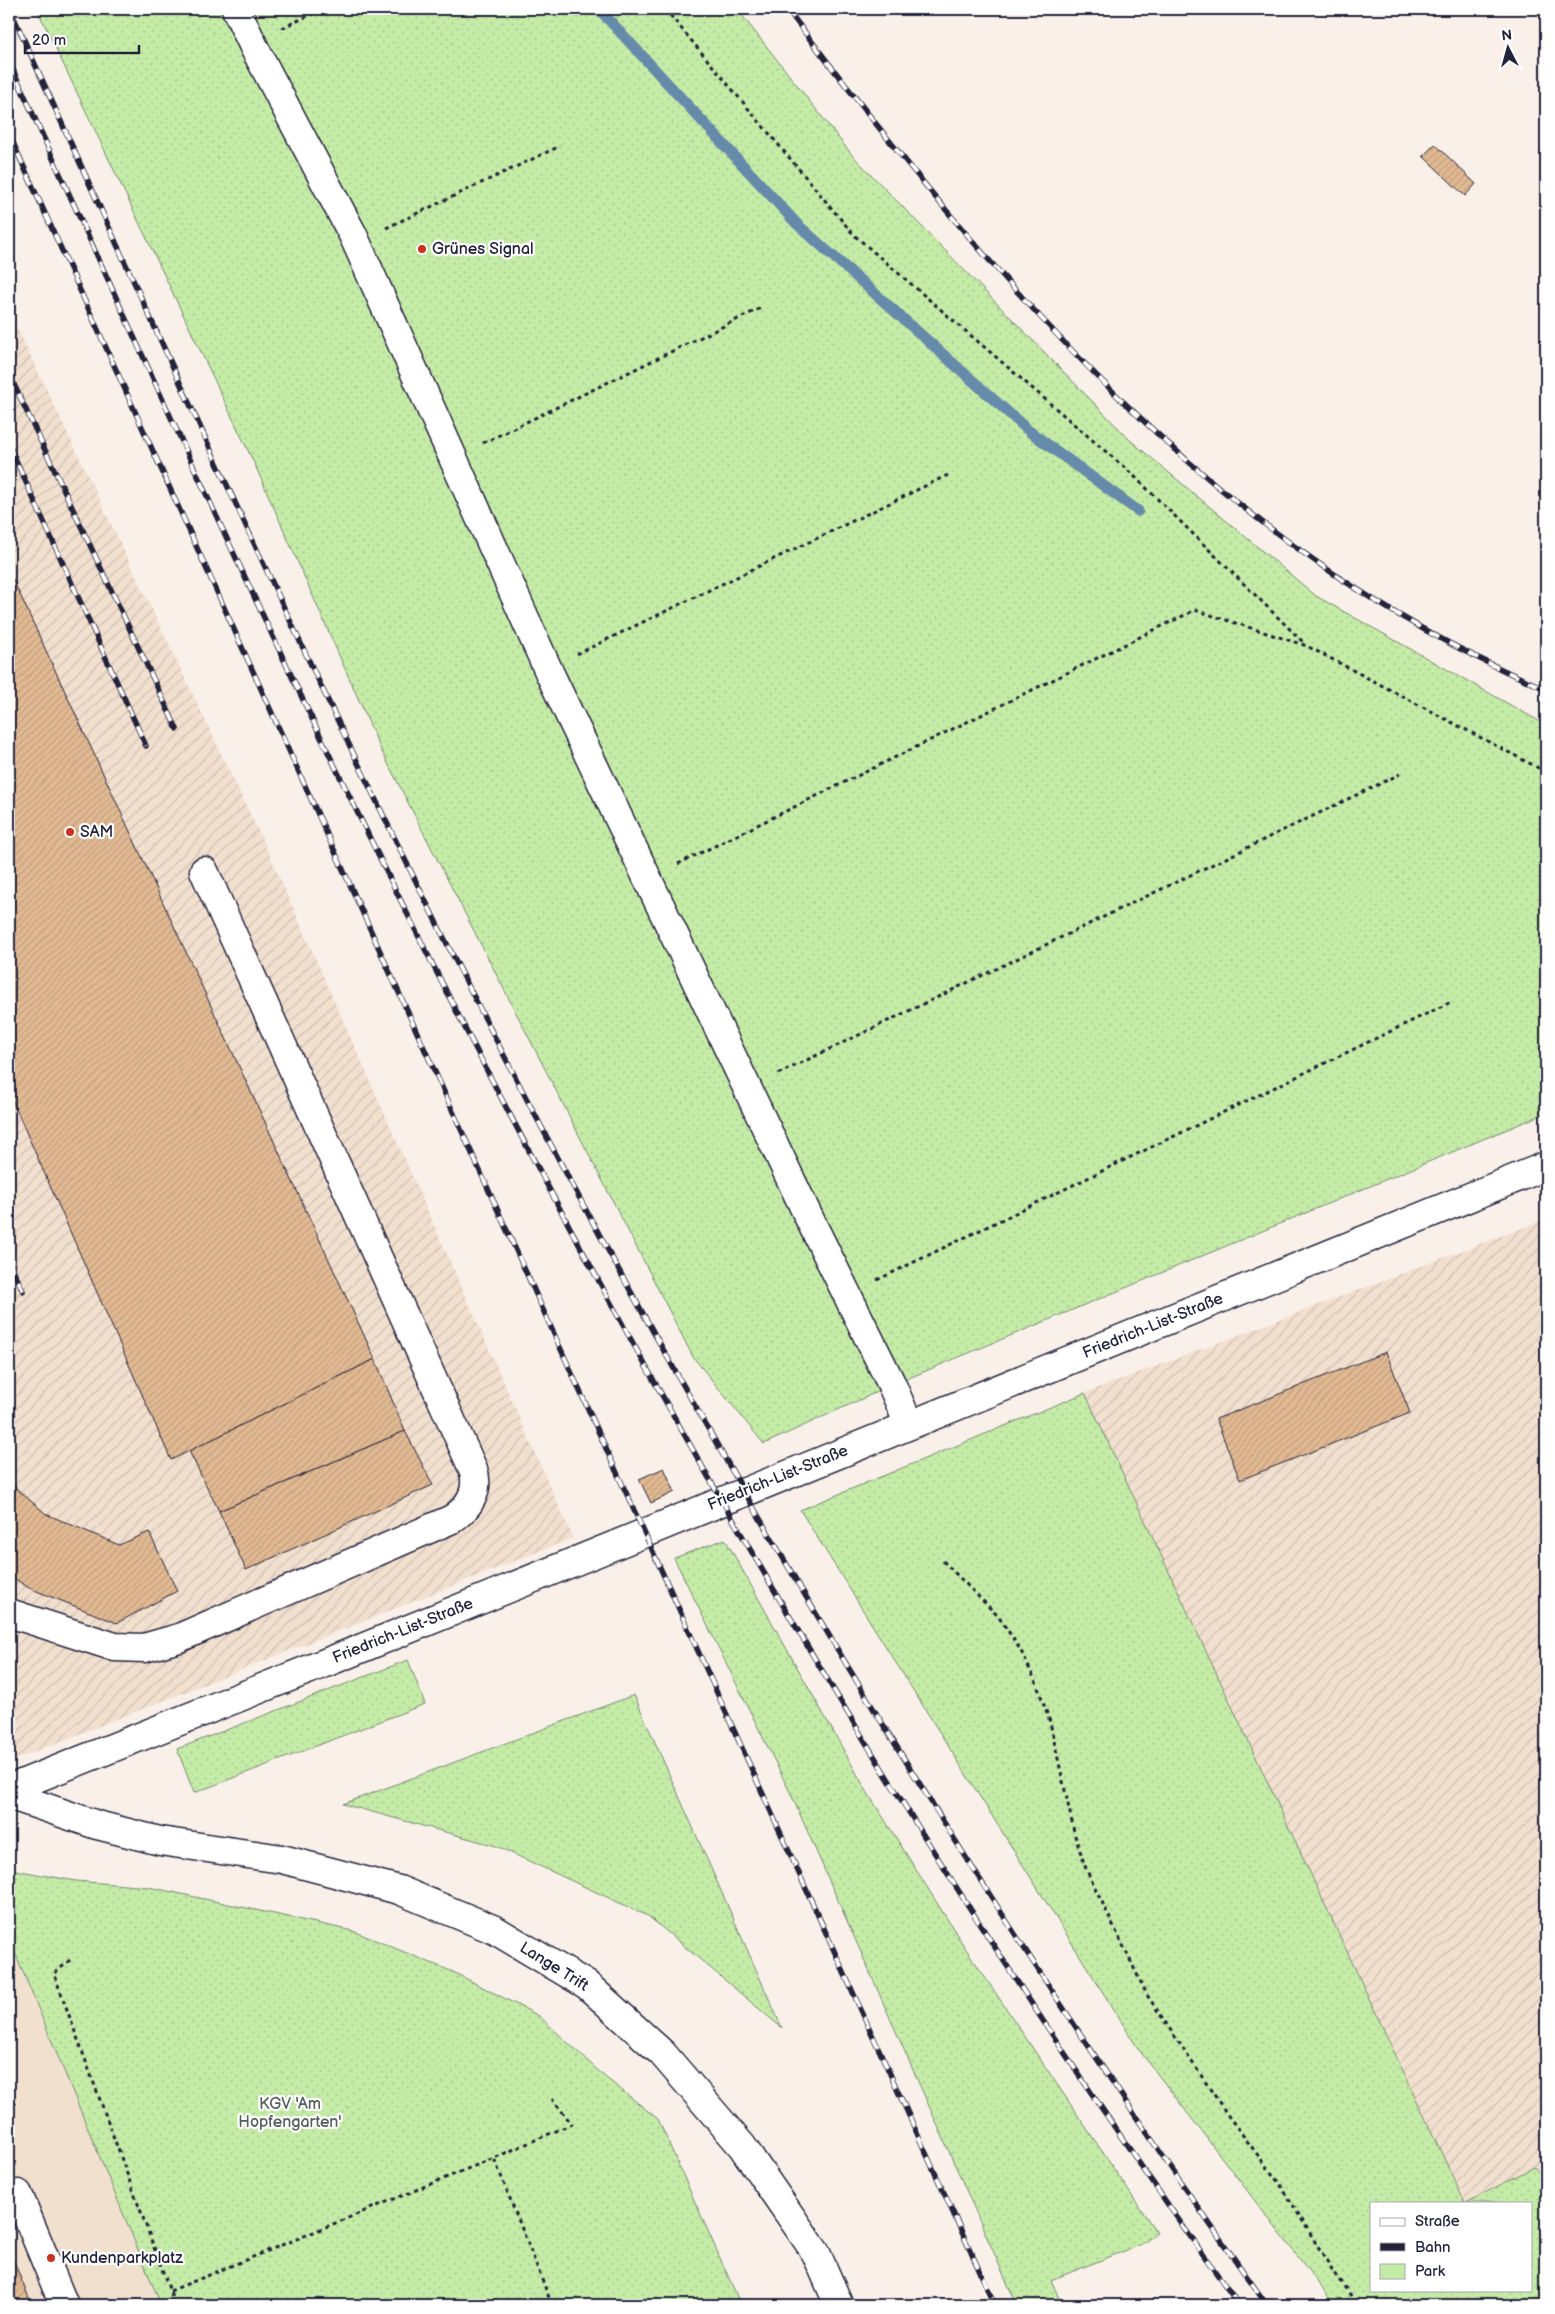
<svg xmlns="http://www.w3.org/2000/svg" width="1555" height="2314" viewBox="0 0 1555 2314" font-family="'Balsamiq Sans',sans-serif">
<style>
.built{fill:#f2e0cf}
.industrial{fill:url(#industrial-furrows)}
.green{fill:url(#green-dots);stroke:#748771}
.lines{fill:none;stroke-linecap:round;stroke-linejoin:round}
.stream{stroke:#668aaa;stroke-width:11}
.building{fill:url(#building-hatch);stroke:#22223b}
.minor-casing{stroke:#22223b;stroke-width:31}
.path{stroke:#22223b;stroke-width:3;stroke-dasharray:4 4;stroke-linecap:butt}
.minor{stroke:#fff;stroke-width:28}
.rail-casing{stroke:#22223b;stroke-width:5.5}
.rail{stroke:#fff;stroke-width:4;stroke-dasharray:11;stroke-linecap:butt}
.poi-dot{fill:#c8321e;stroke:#fff;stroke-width:2}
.labels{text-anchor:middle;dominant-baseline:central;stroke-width:4.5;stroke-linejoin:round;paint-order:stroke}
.poi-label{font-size:16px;fill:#22223b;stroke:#fff;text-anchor:start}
.street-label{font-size:16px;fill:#22223b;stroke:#fff}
.park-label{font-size:16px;fill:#535f5b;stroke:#fff}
</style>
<defs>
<pattern id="industrial-furrows" width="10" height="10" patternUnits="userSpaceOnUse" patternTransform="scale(1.25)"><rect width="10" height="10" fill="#f2e0cf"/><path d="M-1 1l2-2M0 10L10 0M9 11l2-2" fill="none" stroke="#cfc0b3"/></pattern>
<pattern id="green-dots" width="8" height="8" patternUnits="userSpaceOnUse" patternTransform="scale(1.25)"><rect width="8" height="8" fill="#c5eca7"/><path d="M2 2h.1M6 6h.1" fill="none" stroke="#a9ca91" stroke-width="1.8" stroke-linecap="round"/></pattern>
<pattern id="building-hatch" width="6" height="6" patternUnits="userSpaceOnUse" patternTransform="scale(1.25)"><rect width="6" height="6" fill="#e1b992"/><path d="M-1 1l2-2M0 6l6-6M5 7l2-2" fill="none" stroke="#c19f7f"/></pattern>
</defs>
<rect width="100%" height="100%" fill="#f9f1e9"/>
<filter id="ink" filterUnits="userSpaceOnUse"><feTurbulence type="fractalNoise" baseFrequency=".02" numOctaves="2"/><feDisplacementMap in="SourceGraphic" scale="10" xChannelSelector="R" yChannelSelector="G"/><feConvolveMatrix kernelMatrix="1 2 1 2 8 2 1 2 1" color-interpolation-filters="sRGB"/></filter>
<g filter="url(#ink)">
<polygon class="built" points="9,1938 65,2071 161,2305 9,2305"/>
<g class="industrial">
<polygon points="9,311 266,847 573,1538 9,1762"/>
<polygon points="1546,1219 1546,2181 1534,2167 1465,2203 1085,1393"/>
</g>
<g class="green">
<polygon points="37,9 737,9 852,155 1130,440 1316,596 1546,725 1546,1113 892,1385 764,1444 693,1357 380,748 255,465"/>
<polygon points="1085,1393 1465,2203 1371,2203 1371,2290 1531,2290 1531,2203 1466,2203 1534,2167 1546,2181 1546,2305 1335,2305 1139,2050 800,1510"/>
<polygon points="725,1539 866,1790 964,1946 1157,2233 1142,2244 1051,2280 1062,2305 1017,2305 790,1792 674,1558"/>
<polygon points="408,1660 425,1704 194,1793 177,1749"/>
<polygon points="634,1695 782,2028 648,1916 496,1846 343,1804"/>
<polygon points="9,1869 76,1881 149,1887 353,1931 453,1972 539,2016 605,2077 658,2119 741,2305 161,2305 9,1938"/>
</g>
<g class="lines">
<polyline class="stream" points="599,9 797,224 1029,431 1138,511"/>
</g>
<g class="building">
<polygon points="1435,144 1476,184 1465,196 1423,156"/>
<polygon points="9,571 375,1359 171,1460 9,1093"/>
<polygon points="1386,1352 1410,1413 1240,1480 1216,1419"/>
<polygon points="375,1359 405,1431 219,1511 189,1451"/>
<polygon points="405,1431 433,1485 246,1570 219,1511"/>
<polygon points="664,1468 675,1492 651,1503 639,1479"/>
<polygon points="9,1479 18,1490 46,1514 119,1545 149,1532 177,1591 117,1623 29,1588 9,1575"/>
<polygon points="9,2249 21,2279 32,2305 9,2305"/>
</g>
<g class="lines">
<g class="minor-casing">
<g id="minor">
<polyline points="236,9 255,49 353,235 550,674 811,1222 892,1385 909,1425"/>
<path d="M9,1613L115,1647L144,1648L179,1638L452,1519C470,1507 480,1490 473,1469L204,871"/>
<polyline points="9,1789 345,1655 1546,1166"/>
<polyline points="9,1795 97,1825 160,1841 282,1859 399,1890 495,1930 587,1985 662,2053 742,2146 816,2253 839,2305"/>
<polyline points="9,2197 18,2194 64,2305"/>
</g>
</g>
<g class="path">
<polyline points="665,9 854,235 1132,474 1305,644"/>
<polyline points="282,28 323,9"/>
<polyline points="386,228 560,146"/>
<polyline points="483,443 761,308"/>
<polyline points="577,654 948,475"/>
<polyline points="678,864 1195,610 1307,646 1546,772"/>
<polyline points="778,1074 1400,774"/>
<polyline points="877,1280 1451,1002"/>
<polyline points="943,1561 998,1616 1020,1649 1036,1682 1050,1722 1075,1836 1086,1869 1147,1995 1229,2117 1282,2187 1336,2276 1358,2305"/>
<polyline points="70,1960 54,1974 175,2305"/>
<polyline points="170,2291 494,2158"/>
<polyline points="552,2305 494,2158 572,2124 552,2099"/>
</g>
<use href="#minor" class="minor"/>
<g class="rail-casing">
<g id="rail">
<path d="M10,9C195,416 377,827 592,1221C796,1595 1019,1958 1267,2305"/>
<path d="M787,9C996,284 1219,552 1546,689"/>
<path d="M9,61C161,398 313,734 483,1063C706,1494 956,1911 1239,2305"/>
<polyline points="9,134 995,2305"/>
<polyline points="9,374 177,729"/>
<polyline points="9,445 146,746"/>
<polyline points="9,1261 23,1291"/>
</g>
</g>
<use href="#rail" class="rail"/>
</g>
</g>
<g class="poi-dot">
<circle cx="422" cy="249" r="5"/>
<circle cx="70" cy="832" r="5"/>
<circle cx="51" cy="2258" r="5"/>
</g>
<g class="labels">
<g class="poi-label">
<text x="432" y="249">Grünes Signal</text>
<text x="80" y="832">SAM</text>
<text x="61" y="2258">Kundenparkplatz</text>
</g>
<g class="street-label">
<text transform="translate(1153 1326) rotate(-22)">Friedrich-List-Straße</text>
<text transform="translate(778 1478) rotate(-22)">Friedrich-List-Straße</text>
<text transform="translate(403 1631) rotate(-22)">Friedrich-List-Straße</text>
<text transform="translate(554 1967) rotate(32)">Lange Trift</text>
</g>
<g class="park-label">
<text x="290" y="2104">KGV 'Am<tspan x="290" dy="18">Hopfengarten'</tspan></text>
</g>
</g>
<rect width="1555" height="2314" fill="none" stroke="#fff" stroke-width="30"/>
<rect x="15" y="15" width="1525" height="2284" fill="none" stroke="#22223b" stroke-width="2" filter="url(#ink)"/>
<rect x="1370" y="2202" width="162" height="90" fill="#ffffff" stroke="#a7a7b1"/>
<rect x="1380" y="2218" width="25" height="8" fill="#ffffff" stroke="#a7a7b1"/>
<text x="1415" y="2226" font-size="15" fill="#22223b">Straße</text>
<rect x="1380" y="2243" width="25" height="8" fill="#22223b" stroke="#a7a7b1"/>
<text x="1415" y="2252" font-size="15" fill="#22223b">Bahn</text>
<rect x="1380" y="2264" width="25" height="15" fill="#c5eca7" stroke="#a7a7b1"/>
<text x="1415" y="2276" font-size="15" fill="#22223b">Park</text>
<g transform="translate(1508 48) rotate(354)" stroke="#ffffff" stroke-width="4" paint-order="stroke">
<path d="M0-4L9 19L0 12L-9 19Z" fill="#22223b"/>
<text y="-8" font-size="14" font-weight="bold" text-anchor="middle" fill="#22223b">N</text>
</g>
<path d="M25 45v8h114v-8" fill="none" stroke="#22223b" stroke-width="2.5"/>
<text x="32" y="45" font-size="15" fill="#22223b" stroke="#ffffff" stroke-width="4" paint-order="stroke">20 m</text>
</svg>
